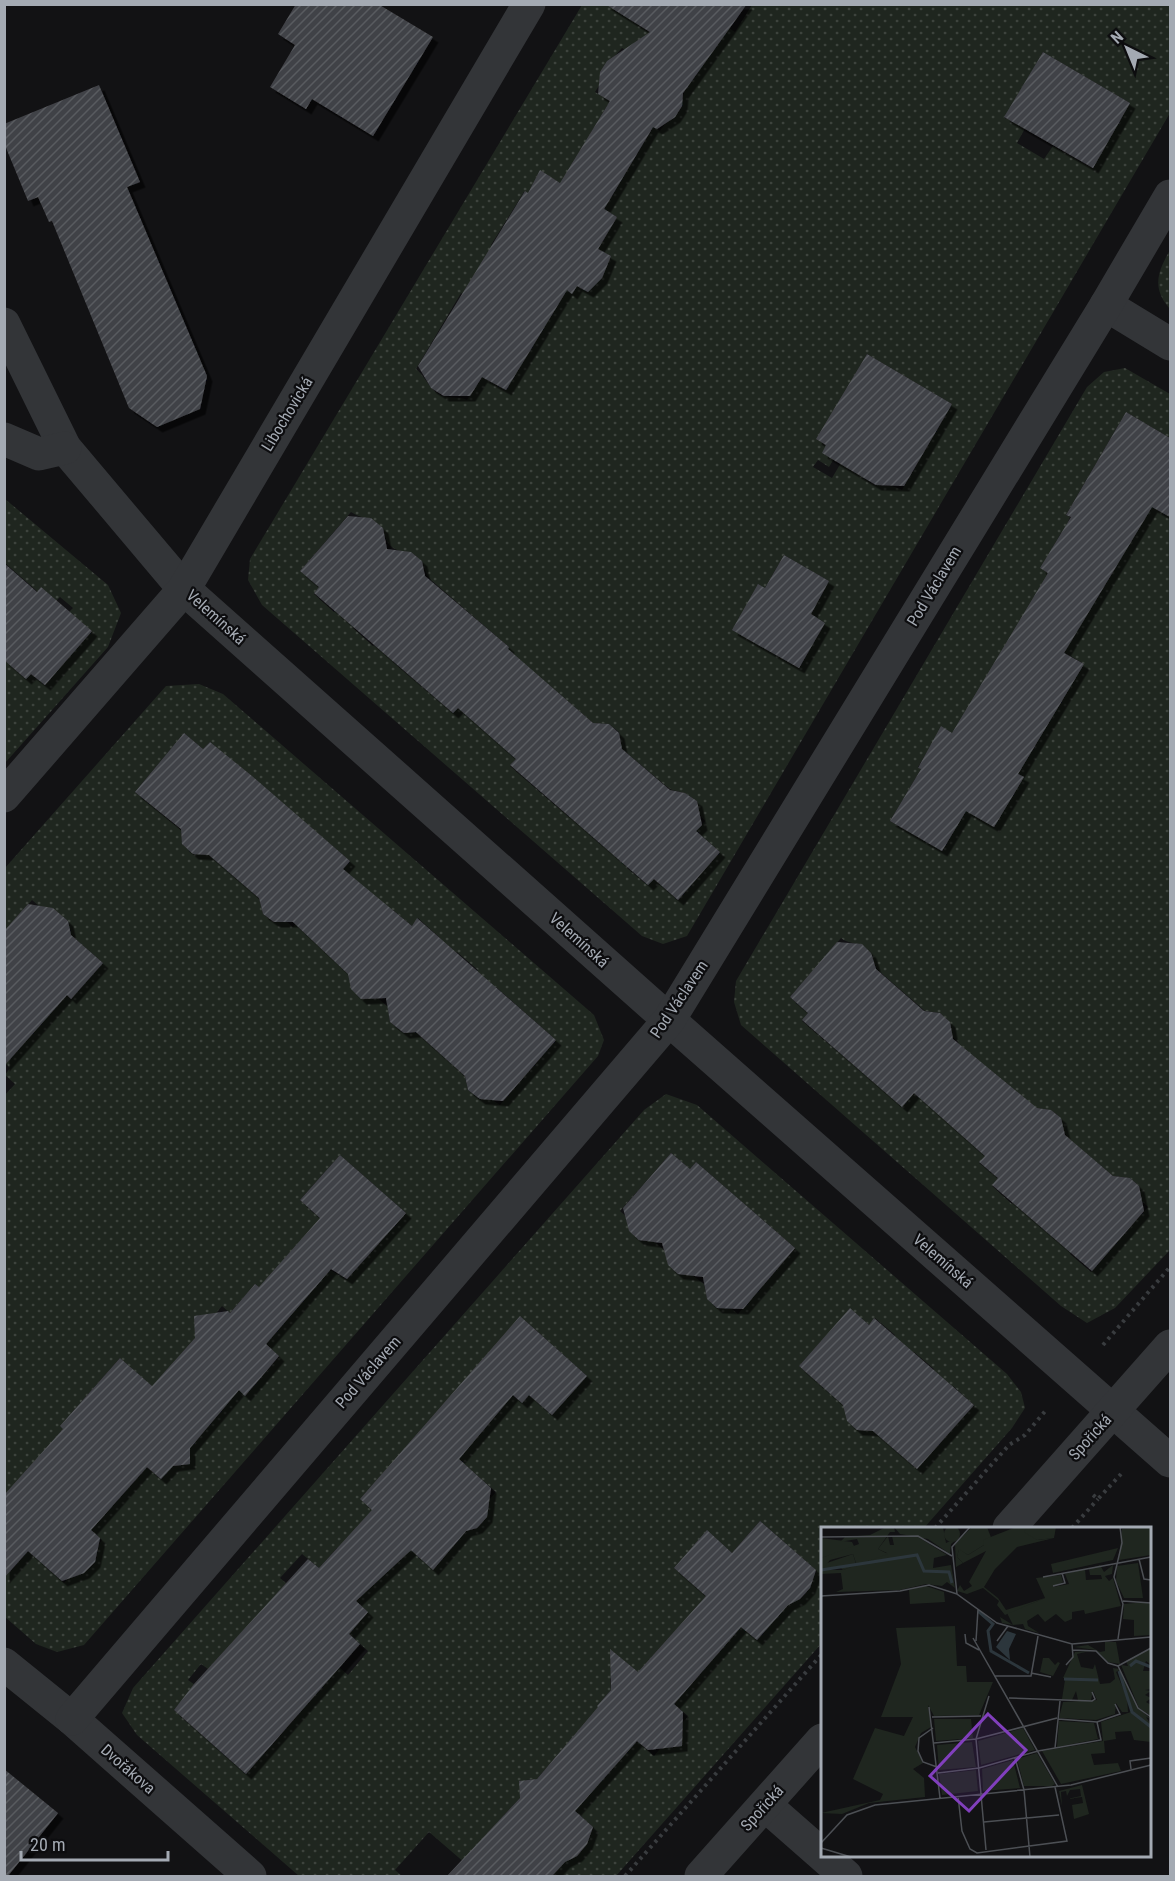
<svg xmlns="http://www.w3.org/2000/svg" width="1175" height="1881" viewBox="0 0 1175 1881" font-family="'Roboto Condensed',sans-serif">
<style>
.green{fill:url(#green-dots);fill-rule:evenodd}
.building{fill:url(#building-hatch);filter:url(#shadow)}
.lines{fill:none;stroke-linecap:round;stroke-linejoin:round}
.path{stroke:#393c3f;stroke-width:4;stroke-dasharray:3 4.5;stroke-linecap:butt}
.minor{stroke:#333538;stroke-width:33}
.labels{text-anchor:middle;dominant-baseline:central;stroke-width:4.5;stroke-linejoin:round;paint-order:stroke}
.street-label{font-size:16px;fill:#a4aab3;stroke:#0d0d0f}
.inset-river{fill:none;stroke:#2c363c;stroke-width:3}
.inset-road{fill:none;stroke:#4c4f54;stroke-width:1.5}
.view{fill:#813fbd;fill-opacity:0.15;stroke:#813fbd;stroke-width:3}
.inset-edge{fill:none;stroke:#a4aab3;stroke-width:3}
</style>
<defs>
<pattern id="green-dots" width="8" height="8" patternUnits="userSpaceOnUse" patternTransform="scale(1.5)"><rect width="8" height="8" fill="#1f261f"/><path d="M2 2h.1M6 6h.1" fill="none" stroke="#3d433d" stroke-width="1.8" stroke-linecap="round"/></pattern>
<pattern id="building-hatch" width="6" height="6" patternUnits="userSpaceOnUse" patternTransform="scale(1.5)"><rect width="6" height="6" fill="#414247"/><path d="M-1 1l2-2M0 6l6-6M5 7l2-2" fill="none" stroke="#595b5f"/></pattern>
<filter id="shadow"><feDropShadow dx="5.5" dy="5.5" stdDeviation="0" flood-color="#0009"/></filter>
</defs>
<rect width="100%" height="100%" fill="#121214"/>
<g class="green">
<path d="M582,5H639L630,20L684,53L708,15L735,32L752,5H1170V113L687,936L663,944L642,936L262,605L248,580L250,559ZM622,48L687,87C681,95 684,102 680,110C674,119 665,122 660,131L653,127L634,160L590,134L610,101L595,92L600,84V72ZM1043,52L1130,103L1092,168L1053,146L1044,159L1017,143L1028,123L1010,113L1007,119L1004,118ZM540,171L617,217L602,242H600L596,248L610,256L602,278L588,292L577,286L572,293L491,245L524,192L528,193ZM461,293L537,338L506,390L482,377L467,400C459,396 452,399 444,396C430,392 426,377 416,369ZM867,354L952,404L902,490C889,483 883,488 873,484C860,478 857,464 845,456L832,478L813,467L818,460L829,467L838,452L817,439ZM351,512C361,519 372,517 380,526C387,533 383,542 395,549C404,554 413,550 420,560C425,566 425,574 431,580L509,647L453,713L392,661L398,655L380,639L373,646L353,628L359,621L340,605L334,612L314,594L319,587L301,570ZM784,555L829,581L811,614L825,623L799,668L765,588ZM548,684L593,723L609,724L619,732L622,749L666,786L672,790L685,793L697,801L700,815L705,821L696,831L720,852L678,900L654,879L648,885L627,868L633,861L615,845L609,851L589,834L594,826L576,810L569,817L510,766L516,759Z"/>
<path d="M1170,250V309C1151,288 1158,271 1170,250Z"/>
<path d="M1125,368L1170,394V438L1126,412L1066,515L1070,517L1067,524L1084,534L1151,506L1170,517V1250L1115,1308L1087,1323L1061,1306L741,1025L734,1002L736,981L1087,387L1104,372ZM1061,533L1117,565L1096,600L1041,568ZM1062,651L1084,664L980,687ZM942,727L1023,777L947,821L956,827L942,851L890,821L921,769L918,767ZM841,938C848,944 857,942 864,947C874,954 872,964 880,972L925,1011L940,1013L949,1022L953,1037L958,1042L902,1106L802,1021L808,1013L790,997ZM1037,1108C1068,1111 1055,1121 1069,1139L1113,1176L1130,1178L1139,1186L1142,1201L1148,1207L1091,1272L1070,1254L1076,1246C1044,1233 1036,1227 1019,1196L1012,1204L992,1186L998,1178L979,1163Z"/>
<polygon points="5,499 108,585 121,613 108,647 5,763 5,660 31,674 45,685 91,631 69,612 73,608 60,597 56,601 38,592 5,563"/>
<path d="M199,684L223,694L594,1015L604,1040L598,1056L84,1645L57,1652L36,1644L5,1617V1563L12,1569L28,1551L64,1583C71,1574 88,1575 95,1562C99,1554 95,1548 102,1540L26,1472L5,1495L4,1096L15,1084L5,1075L10,1068L5,1063L67,995L71,999L103,963L71,935L68,921L39,906L32,900L5,931V868L166,686ZM184,733L203,749L210,742L350,861L293,927L287,922H273L263,914L259,898L209,855L183,845L181,830L135,792ZM393,910L412,926L418,918L439,937L451,959L457,952L478,970L472,978L489,993L496,987L556,1040L500,1105L492,1100L480,1099L468,1090L465,1076L416,1032L404,1033L390,1022L388,1007L343,968ZM340,1155L406,1213L347,1279L326,1268L320,1218L300,1200ZM255,1284L291,1315L266,1344L279,1357L246,1395L189,1346L222,1306L230,1313ZM120,1358L203,1432L190,1448V1458L183,1465H173L161,1479L147,1467L129,1487L60,1426Z"/>
<path d="M666,1094L697,1105L1007,1374L1021,1392L1025,1408L1012,1428L924,1528H822V1643L616,1876H480L429,1832L395,1870L402,1876H299L137,1735L122,1713L133,1688L644,1110ZM671,1153L690,1169L696,1162L795,1248L738,1314L732,1309L717,1308L707,1298L704,1284L692,1275L620,1211ZM850,1309L869,1325L875,1318L895,1335L889,1343L907,1358L914,1352L934,1369L928,1377L947,1392L953,1386L974,1405L917,1469L799,1366ZM521,1317L587,1376L552,1414L529,1395L522,1403L512,1395ZM423,1428L496,1492L489,1500L477,1528L461,1533L458,1540L433,1569L411,1550L390,1526ZM760,1521L817,1571L811,1578L810,1588L801,1599L790,1602L757,1640L674,1568L707,1531L732,1553ZM337,1548L374,1581L356,1601L349,1634L368,1651L348,1675L307,1640L286,1583L280,1578L302,1554L319,1568ZM668,1639L704,1670L674,1704L688,1716L683,1722L682,1736L660,1749L654,1756L598,1705L611,1690L610,1679L616,1672L638,1673ZM227,1649L300,1713L246,1774L174,1710L195,1685L188,1680L201,1664L208,1669ZM565,1746L575,1811L594,1828L589,1835L590,1836C585,1848 580,1855 568,1859L504,1815L520,1798V1787L526,1780L537,1779Z"/>
</g>
<g class="building">
<polygon points="296,4 378,4 433,37 373,136 312,99 306,109 270,87 295,45 278,34"/>
<polygon points="605,4 747,4 683,93 682,106 675,117 657,129 653,127 604,209 617,217 598,249 611,256 602,278 588,292 577,286 572,294 567,290 506,390 482,377 470,396 444,396 431,388 418,366 525,191 528,193 540,170 560,183 610,101 598,94 600,72 607,61 650,32"/>
<polygon points="1043,52 1130,103 1093,168 1004,117"/>
<polygon points="99,85 140,182 127,187 207,376 200,409 157,427 129,408 52,221 49,222 38,197 28,201 4,143 4,124"/>
<polygon points="867,354 952,404 904,486 876,485 822,453 826,445 816,439"/>
<polygon points="1126,412 1170,438 1170,517 1152,507 1064,653 1084,664 1018,774 1024,777 994,827 966,811 942,851 890,821 921,769 918,768 941,726 952,733 1048,573 1040,568 1071,517 1066,515"/>
<polygon points="348,516 371,518 383,528 387,549 411,552 422,561 425,576 509,647 508,649 593,723 609,724 619,733 622,749 670,790 685,793 697,801 702,825 696,831 720,852 678,900 654,879 648,885 510,765 516,759 458,708 453,713 314,593 319,587 300,571"/>
<polygon points="784,555 829,581 811,614 825,623 799,668 732,630 758,584 765,588"/>
<polygon points="4,563 37,592 41,587 92,631 45,685 31,674 26,679 4,660"/>
<polygon points="184,733 203,749 210,742 252,776 350,861 343,869 412,926 417,918 556,1040 503,1101 480,1099 468,1090 465,1076 416,1032 404,1033 390,1022 386,998 361,999 351,989 348,974 293,922 274,922 263,914 259,898 209,855 193,854 182,844 181,829 135,792"/>
<polygon points="28,904 53,908 68,921 71,935 103,963 71,999 67,995 4,1066 4,931"/>
<polygon points="837,942 862,944 871,953 876,969 924,1011 940,1013 950,1022 953,1039 1037,1108 1051,1110 1061,1118 1065,1135 1113,1176 1130,1178 1139,1186 1144,1211 1092,1271 992,1185 998,1178 979,1162 985,1156 914,1093 902,1107 802,1020 808,1013 790,997"/>
<polygon points="671,1153 690,1169 696,1162 795,1248 743,1309 717,1308 707,1299 703,1277 678,1274 668,1265 662,1243 639,1240 629,1231 623,1208"/>
<polygon points="340,1155 406,1213 347,1279 331,1269 266,1344 279,1356 245,1396 239,1390 190,1448 190,1464 173,1466 161,1479 147,1467 91,1530 100,1538 95,1562 84,1573 62,1581 28,1551 4,1578 4,1495 63,1429 60,1426 120,1358 152,1386 195,1338 194,1316 228,1311 230,1313 255,1284 259,1287 320,1218 300,1200"/>
<polygon points="850,1308 869,1325 874,1318 974,1405 917,1469 873,1431 857,1430 847,1421 843,1405 799,1366"/>
<polygon points="520,1316 587,1376 552,1415 529,1395 522,1403 513,1395 459,1459 491,1488 487,1517 477,1528 466,1531 433,1570 411,1550 356,1601 368,1612 349,1634 360,1644 246,1774 174,1710 194,1684 308,1559 319,1568 372,1510 360,1499"/>
<polygon points="760,1521 816,1570 810,1588 800,1599 788,1605 757,1640 741,1627 674,1704 683,1712 682,1746 648,1750 637,1741 575,1811 593,1827 587,1844 577,1856 565,1862 552,1876 447,1876 520,1798 519,1781 537,1779 598,1707 597,1706 611,1690 610,1649 638,1672 706,1596 674,1568 707,1530 732,1553"/>
<polygon points="4,1769 58,1813 8,1876 4,1876"/>
</g>
<g class="lines">
<g class="path">
<polyline points="1103,1345 1170,1267"/>
<polyline points="1093,1495 1098,1499 1121,1474"/>
<polyline points="935,1528 1009,1445 1025,1435 1047,1409"/>
<polyline points="1072,1528 1098,1499"/>
<polyline points="625,1876 822,1654"/>
</g>
<g class="minor">
<polyline points="1106,305 1170,344"/>
<polyline points="4,324 65,448 184,589 669,1020 1170,1461"/>
<polyline points="4,439 39,454 65,448"/>
<polyline points="4,796 184,589 529,4"/>
<polyline points="1009,1528 1170,1346"/>
<polyline points="4,1664 72,1719 250,1876"/>
<polyline points="72,1719 669,1020 1106,305 1170,196"/>
<polyline points="765,1805 846,1876"/>
<polyline points="701,1876 822,1740"/>
</g>
</g>
<g class="labels">
<g class="street-label">
<text transform="translate(287 414) rotate(-59)">Libochovická</text>
<text transform="translate(934 586) rotate(-59)">Pod Václavem</text>
<text transform="translate(216 617) rotate(42)">Velemínská</text>
<text transform="translate(579 940) rotate(42)">Velemínská</text>
<text transform="translate(679 999) rotate(-56)">Pod Václavem</text>
<text transform="translate(943 1261) rotate(41)">Velemínská</text>
<text transform="translate(368 1372) rotate(-49)">Pod Václavem</text>
<text transform="translate(1090 1437) rotate(-48)">Spořická</text>
<text transform="translate(128 1769) rotate(41)">Dvořákova</text>
<text transform="translate(762 1808) rotate(-48)">Spořická</text>
</g>
</g>
<g transform="translate(821 1527)">
<rect width="330" height="330" fill="#121214"/>
<path d="M73,0H122L125,16L138,10L130,17L129,27L107,12L79,7ZM151,0H166L171,13L147,28L138,23L136,30L142,36L135,40L134,17ZM330,0V28L298,33L301,2ZM67,9L69,18H73L71,9L97,10L126,28L113,31L112,41L130,38L134,61L126,55L121,59L105,57L79,63L15,65L22,62L20,46L0,47L3,37L32,27L35,37L6,43H22L66,26L57,22ZM0,11L31,15L34,21L0,31ZM297,21L292,33L232,46L230,37ZM317,36L322,71H303L295,54L296,39ZM279,38L283,45L292,38L291,47L284,49L288,54L292,51L300,79L264,87L263,83L251,85V92L244,95L235,87L224,95L217,87L206,94L207,99L218,106L204,102L202,97L192,98L181,96L179,90L192,98L186,86L224,71L215,51L240,48L242,55L232,60L248,57L244,47L264,42L265,53L281,52L280,48H269L268,42ZM105,59L123,65L124,75L89,77L88,63ZM325,75L330,78L329,108L313,109V93L302,92L303,77ZM134,99L136,139H145L146,155H172L158,188L113,189L107,178L110,200L100,206L94,220L102,236L92,242L103,251L104,270L48,276L21,287L0,286L59,273L62,267L32,252L54,201L83,209L92,190H60L80,137L75,101ZM284,115H295L299,137L287,135L275,123L253,120L267,118L279,125L284,124ZM330,121V138L325,134L322,144H330V162L324,163L330,164L324,168L330,171L325,175L330,178V189L318,181L300,138L307,139L305,134ZM269,124L256,127L260,140L272,142L274,137L279,157L289,156L294,152L292,141L299,142L317,181L330,192L325,190L330,198V215L313,213L310,204L294,205L295,212L283,214L284,226L270,227L273,238L297,236L300,244L240,257L221,224L282,214L280,195L310,185L324,195L311,183L299,143L295,145L306,170L307,185H301L295,176L294,187L275,193L238,191L242,175L276,173L272,164L270,173H257L255,164L251,173L241,172L244,153H277L242,151L254,125ZM222,131H228L234,138L237,135L239,136L232,149L219,145ZM113,192H150L152,211L115,214ZM238,194L273,196L277,212L236,220ZM202,201L214,223L160,238L157,214ZM151,215L155,240L118,243L116,218ZM216,226L234,257L231,259H203L196,232ZM192,233L199,261L162,264L161,242ZM155,243L157,264L121,268L118,247ZM261,258L268,287L253,292L251,278L262,276L261,270L246,272L260,269L259,262L249,263L246,269L245,264L240,265L241,279L238,264Z" fill="#1f261f"/>
<path d="M65,0H73L74,5H69L57,22L67,27L22,43L19,40L35,36L32,27L9,33L0,44V31L38,17L36,12L19,15L24,10L49,8ZM195,0H207L216,13L233,11L196,20L174,42L163,60L177,71L185,83L224,71L184,88L176,78L178,74L162,61L146,67L136,64L139,58L143,64L151,59L148,55L165,24L142,36L136,30L138,22L147,28L163,18L162,13Z" fill="#1f261f"/>
<path d="M206,0H235L233,11L216,13L203,5Z" fill="#1f261f"/>
<path d="M123 7a8 8 0 1 1 16 0a8 8 0 1 1-16 0Z" fill="#1f261f"/>
<path d="M186,104L195,107L188,122L189,133L175,120Z" fill="#2c363c"/>
<path class="inset-river" d="M0,43L96,28L103,44L128,45L131,56M157,84L172,97L167,104L170,124L208,146M309,139L315,134L330,140M298,144L311,185L330,200M243,152L277,153"/>
<path class="inset-road" d="M149,0L131,20L136,67L176,96L251,117L330,110M0,10L97,9L131,29M318,32L323,52L330,53M222,50L330,30M232,59L244,56L241,46M0,69L79,64L108,58L136,67M302,74L330,76M144,107L145,116L158,123M152,111L237,260M297,112L302,77L293,50L301,16L299,0M155,114L157,82M176,114L187,99M252,123L275,124L287,136L297,139M245,138L252,130L251,117M297,139L317,181L330,190M297,139L330,121M210,146L230,150M173,149H210L217,109M188,171L271,174L274,172L271,165M108,180L119,271M111,190L160,189M237,192L276,195L299,187L294,177M112,201L98,211L97,224L102,235L116,240M113,216L155,212L236,191M234,221L239,174M194,231L203,263L209,330M310,242L309,234L330,231M117,246L158,241L217,224L280,213L276,195M137,269L141,304L149,322L156,326L246,314L234,260M163,295L238,288M0,316L26,288L54,278L250,258L330,238M0,321L30,330M165,323L155,212L168,169"/>
<path class="view" d="M167,187L205,223L148,284L109,249Z"/>
<rect width="330" height="330" class="inset-edge"/>
</g>
<rect width="1175" height="1881" fill="none" stroke="#a4aab3" stroke-width="12"/>
<g transform="translate(1127 48) rotate(317)" stroke="#0d0d0f" stroke-width="4.5" paint-order="stroke">
<path d="M0-4.5L10 22L0 15L-10 22Z" fill="#a4aab3"/>
<text y="-9" font-size="16" font-weight="bold" text-anchor="middle" fill="#a4aab3">N</text>
</g>
<path d="M21 1851v9h147v-9" fill="none" stroke="#a4aab3" stroke-width="3"/>
<text x="30" y="1851" font-size="18" fill="#a4aab3" stroke="#0d0d0f" stroke-width="4.5" paint-order="stroke">20 m</text>
</svg>
